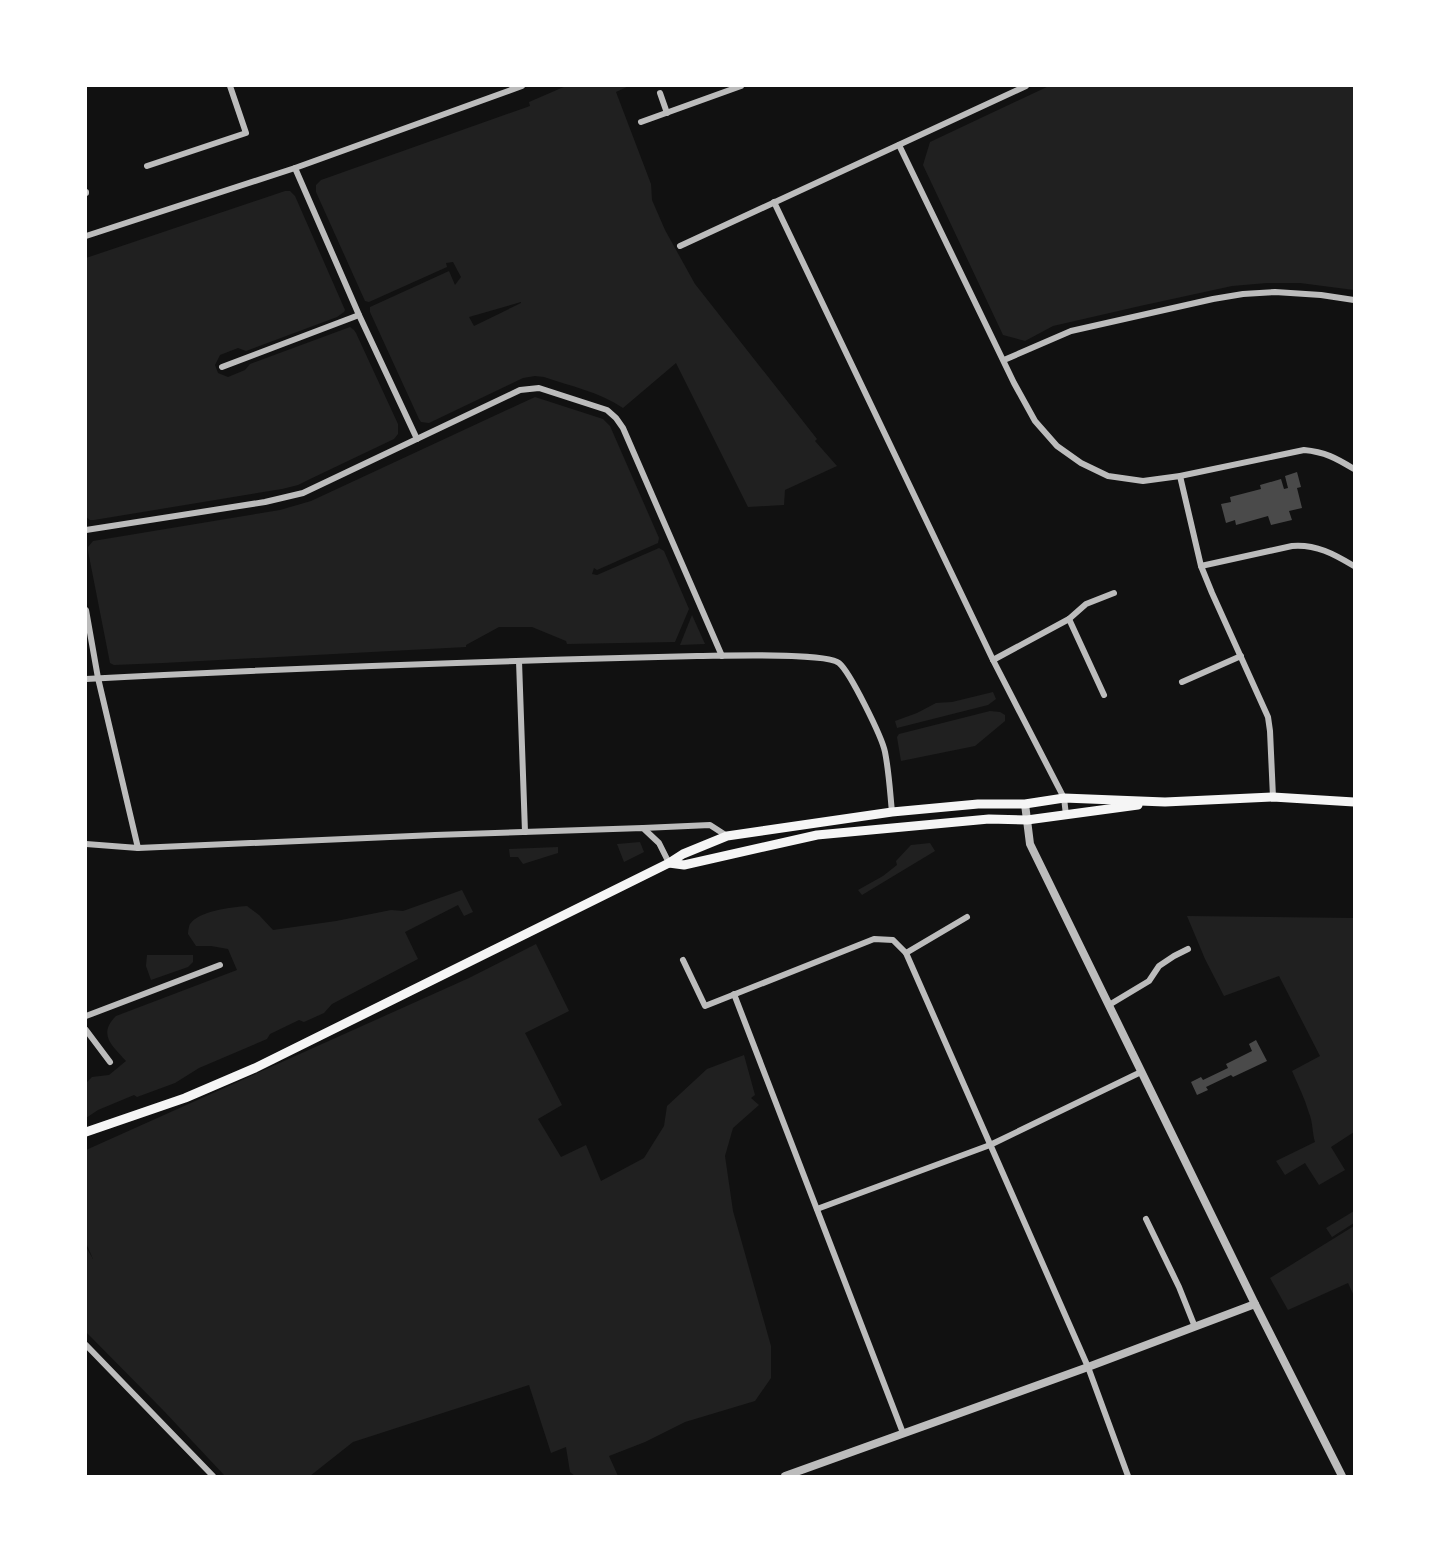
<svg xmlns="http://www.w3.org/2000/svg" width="1440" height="1562" viewBox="0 0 1440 1562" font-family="'DM Sans',sans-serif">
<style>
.green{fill:#202020;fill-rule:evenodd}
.building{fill:#4a4a4a}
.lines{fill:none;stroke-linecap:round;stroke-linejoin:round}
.minor{stroke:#bcbcbc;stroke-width:6}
.tertiary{stroke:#bcbcbc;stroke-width:8}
.primary{stroke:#f5f5f5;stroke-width:9}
</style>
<rect width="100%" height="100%" fill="#111"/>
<g class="green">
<path d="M566,86H629L616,92L651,184L652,200L665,230L695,284L817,439L815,441L837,466L785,490L784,505L748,507L676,363L623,408C600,392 570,386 544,377L535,376L523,378L429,423L421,422L419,419L370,312V307L449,271L455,285L461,277L453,262L446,263L447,267L369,302L365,301L316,192V185L321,180L530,106L529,102ZM521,303L474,326L469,317L521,302Z"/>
<polygon points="1049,86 1354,86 1354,290 1300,283 1267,283 1232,286 1140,306 1053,326 1025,341 1003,335 923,165 930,142"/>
<polygon points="285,191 290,191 295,196 345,310 344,312 337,317 246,351 238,348 220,355 215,365 218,373 228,377 245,370 250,364 350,327 354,330 356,333 398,424 398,434 394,439 308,480 298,485 282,489 94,520 90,520 86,517 86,258"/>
<polygon points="535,397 603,419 610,426 659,538 658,543 597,570 594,568 592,574 597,575 659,548 664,551 689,609 675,642 567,644 566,641 532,627 499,627 466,645 466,647 163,663 114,665 110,663 88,551 88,547 93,541 280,510 311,501"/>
<polygon points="692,615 705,644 680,645"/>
<polygon points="993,692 996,699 988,705 897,728 895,721 917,713 936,703 952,702"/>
<polygon points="990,711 1000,712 1005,715 1005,721 975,746 901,761 897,737 899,734"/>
<polygon points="640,842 644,852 624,862 617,844"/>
<polygon points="930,843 935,851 862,895 858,890 883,876 897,865 896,861 911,845"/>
<polygon points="558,847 558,853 523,864 518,857 510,857 509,849"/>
<path d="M462,890L473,912L464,916L458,905L405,932L418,959L332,1004L324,1013L304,1022L299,1020L270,1034L267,1039L199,1068L175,1083L137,1097L134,1095L98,1110L86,1118V1083L92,1077L109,1075L126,1061C113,1046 97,1035 116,1016L237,970L228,949L211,946H196L188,934C188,932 189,925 190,924C199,911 232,907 247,906L259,915L273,930L336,921L391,910L403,911Z"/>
<path d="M1187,916L1354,918V1132L1331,1147L1345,1170L1319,1185L1305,1163L1285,1175L1276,1161L1315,1142C1312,1132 1313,1122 1309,1113C1305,1099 1298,1085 1292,1071L1320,1056L1279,976L1224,996L1205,959Z"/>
<polygon points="536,944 569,1011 525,1033 562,1105 538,1119 561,1157 586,1145 601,1181 644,1158 664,1126 667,1106 707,1069 744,1055 755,1095 751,1098 759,1105 733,1128 725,1156 733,1211 771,1346 771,1378 755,1401 685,1422 645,1442 609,1456 618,1476 575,1476 570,1472 566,1447 551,1453 529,1385 353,1442 310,1476 225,1476 163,1410 86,1332 86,1247 93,1259 86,1243 86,1150 469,978"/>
<polygon points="147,955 193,955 193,962 188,967 151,980 146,966"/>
<polygon points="1354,1211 1354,1223 1332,1237 1326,1228"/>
<polygon points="1354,1226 1354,1296 1348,1283 1288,1310 1270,1278"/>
</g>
<g class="building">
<polygon points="1297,472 1301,487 1297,488 1302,508 1289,511 1292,520 1271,525 1268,516 1236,525 1235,520 1226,523 1221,504 1231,502 1230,497 1261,489 1260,485 1281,479 1284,489 1288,488 1285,476"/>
<polygon points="1256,1040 1267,1061 1233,1077 1231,1075 1206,1087 1208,1090 1197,1095 1191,1082 1201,1077 1203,1080 1228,1068 1226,1064 1252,1051 1249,1044"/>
</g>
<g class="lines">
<g class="minor">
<polyline points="660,93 667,113"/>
<polyline points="641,122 741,86"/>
<path d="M899,145L1014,383L1035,421L1057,446L1081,463L1108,476L1143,481L1180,476L1304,450C1325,452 1336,458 1354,469"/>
<polyline points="147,166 246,133 230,86"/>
<polyline points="295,168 359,315 417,439"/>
<polyline points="86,192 86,193"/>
<polyline points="774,202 993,660 1064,798 1066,815"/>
<polyline points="86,236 295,168 522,86"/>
<polyline points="680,246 1026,86"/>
<polyline points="1004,360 1071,331 1213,299 1243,294 1275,292 1321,295 1354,300"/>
<polyline points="222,367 359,315"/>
<polyline points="1180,476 1201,566 1212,593 1268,717 1270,731 1273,797"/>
<polyline points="86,530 265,502 303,493 520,390 539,388 607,410 616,418 623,428 722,656"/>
<path d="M1201,566L1292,546C1316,544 1334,554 1354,566"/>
<polyline points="86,610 98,678 138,848"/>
<polyline points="1069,619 1086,604 1114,593"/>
<polyline points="993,660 1069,619 1104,695"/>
<polyline points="519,661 525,832"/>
<path d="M86,679C289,668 493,661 697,656C719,656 826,652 839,663C850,672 882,737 885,752C889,772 890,792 892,812"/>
<polyline points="1182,682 1241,656"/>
<polyline points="643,828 710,825 727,836"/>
<polyline points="86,844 138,848 435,835 643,828 659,843 669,863"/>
<polyline points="906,953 967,917"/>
<polyline points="683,960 705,1006 874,939 893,940 906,953 1088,1367 1128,1476"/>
<polyline points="734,994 903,1433"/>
<polyline points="1109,1005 1149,981 1159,966 1174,956 1188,949"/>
<polyline points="86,1016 220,965"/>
<polyline points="86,1030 110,1062"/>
<polyline points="817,1209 990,1145 1141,1072"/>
<polyline points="1146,1219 1179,1287 1195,1327"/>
<polyline points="86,1345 213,1476"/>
</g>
<g class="tertiary">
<polyline points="1025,804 1030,844 1255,1304 1342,1476"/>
<polyline points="785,1476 1088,1367 1255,1304"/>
</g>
<g class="primary">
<polyline points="669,863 684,865 817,835 989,819 1027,820 1138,805"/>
<polyline points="86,1132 185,1098 255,1068 669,863 683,854 727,836 892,812 978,804 1025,804 1064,798 1165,802 1273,797 1354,802"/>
</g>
</g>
<rect width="1440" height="1562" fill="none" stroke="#ffffff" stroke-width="174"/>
</svg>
